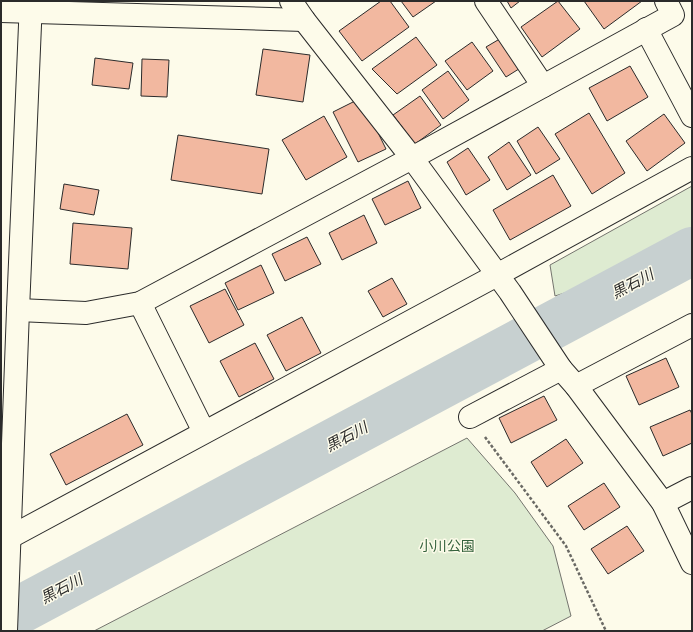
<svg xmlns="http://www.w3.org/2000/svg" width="693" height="632" viewBox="0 0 693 632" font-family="Commissioner,'Noto Sans JP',sans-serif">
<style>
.green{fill:#deebd1;stroke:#74746e}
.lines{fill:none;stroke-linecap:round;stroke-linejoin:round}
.river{stroke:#c7d0d0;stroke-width:48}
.building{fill:#f2b8a0;stroke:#2b2b2b}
.street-casing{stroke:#2b2b2b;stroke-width:24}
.secondary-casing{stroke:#2b2b2b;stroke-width:24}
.path{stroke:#6a6964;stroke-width:2.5;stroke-dasharray:3 2;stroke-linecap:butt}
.street{stroke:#fdfbea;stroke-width:22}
.secondary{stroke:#fdfbea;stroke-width:22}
.labels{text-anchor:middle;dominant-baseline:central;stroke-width:3;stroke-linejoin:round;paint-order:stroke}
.park-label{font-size:14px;fill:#34623c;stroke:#fdfbea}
.water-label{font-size:15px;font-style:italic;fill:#2b2b2b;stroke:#fdfbea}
</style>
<rect width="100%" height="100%" fill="#fdfbea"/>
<g class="green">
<path d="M692,186V232C647,257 605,282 555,296L550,265Z"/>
<polygon points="467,438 515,493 553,546 571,616 542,631 94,631"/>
</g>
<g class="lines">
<polyline class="river" points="1,620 692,251"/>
</g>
<g class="building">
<polygon points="381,1 390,1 409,27 362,61 339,31"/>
<polygon points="401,1 436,1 413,17"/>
<polygon points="507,1 520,1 511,8"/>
<polygon points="558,1 580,29 542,57 521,27"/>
<polygon points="584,1 642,1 604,29"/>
<polygon points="416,37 437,65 397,94 372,69"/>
<polygon points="503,37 522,67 506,77 486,47"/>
<polygon points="472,42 493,71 467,90 445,61"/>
<polygon points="263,49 310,55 303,102 256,95"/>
<polygon points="95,58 133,63 129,89 92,85"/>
<polygon points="142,59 169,60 167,97 141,96"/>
<polygon points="630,66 648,97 607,121 589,88"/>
<polygon points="448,71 469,100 443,119 422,90"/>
<polygon points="420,96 441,125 415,144 393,115"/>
<polygon points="361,98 386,149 358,162 333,112"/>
<polygon points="589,113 625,173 592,194 555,134"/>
<polygon points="664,114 685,143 647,171 626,141"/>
<polygon points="324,116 347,157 306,180 282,140"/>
<polygon points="538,127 560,159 536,174 517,141"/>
<polygon points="178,135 269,149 262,194 171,180"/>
<polygon points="509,142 531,175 507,190 488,157"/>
<polygon points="468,148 490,180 466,195 447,162"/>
<polygon points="553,175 571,206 510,240 493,210"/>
<polygon points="408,181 421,208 385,225 372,199"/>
<polygon points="64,184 99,190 94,215 60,209"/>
<polygon points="364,215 377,243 342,260 329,233"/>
<polygon points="73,223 132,228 128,269 70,264"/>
<polygon points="307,237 321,264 285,281 272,254"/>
<polygon points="261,265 274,293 238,310 225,283"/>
<polygon points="392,278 407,304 383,317 368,291"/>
<polygon points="225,289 244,325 209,343 190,306"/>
<polygon points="302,317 321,353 286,371 267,335"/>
<polygon points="255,343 274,379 239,397 220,361"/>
<polygon points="666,358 679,387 639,405 626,376"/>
<polygon points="544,396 557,420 511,443 499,418"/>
<polygon points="690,410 692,414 692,443 663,456 650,427"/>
<polygon points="127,414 143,445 66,485 50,454"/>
<polygon points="566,439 583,463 547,487 531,462"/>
<polygon points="604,483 620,507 584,530 568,506"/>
<polygon points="627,526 644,551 608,574 591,549"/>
</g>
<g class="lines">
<g class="street-casing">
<g id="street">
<polyline points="291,1 304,20 412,158 510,292 561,369 576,386 663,503 692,563"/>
<polyline points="486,1 543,86"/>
<polyline points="1,11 304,20"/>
<polyline points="646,29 692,116"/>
<polyline points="140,303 204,432"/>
<polyline points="18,310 86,313 140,303 412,158 673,15 666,1"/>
<polyline points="576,386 692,325"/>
<polyline points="470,417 561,369"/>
<polyline points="663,503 692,488"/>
<polyline points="1,542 497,275 692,168"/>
</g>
</g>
<g class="secondary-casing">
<polyline id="secondary" points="6,631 18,310 31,1"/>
</g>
<polyline class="path" points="485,437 566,546 606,631"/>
<use href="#street" class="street"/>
<use href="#secondary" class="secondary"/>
</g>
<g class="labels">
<g class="park-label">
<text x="447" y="545">小川公園</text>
</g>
<g class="water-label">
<text transform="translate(632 283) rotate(-28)">黒石川</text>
<text transform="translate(346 436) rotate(-28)">黒石川</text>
<text transform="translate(61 588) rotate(-28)">黒石川</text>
</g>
</g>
<rect width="693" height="632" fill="none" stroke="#2b2b2b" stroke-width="4"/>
</svg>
